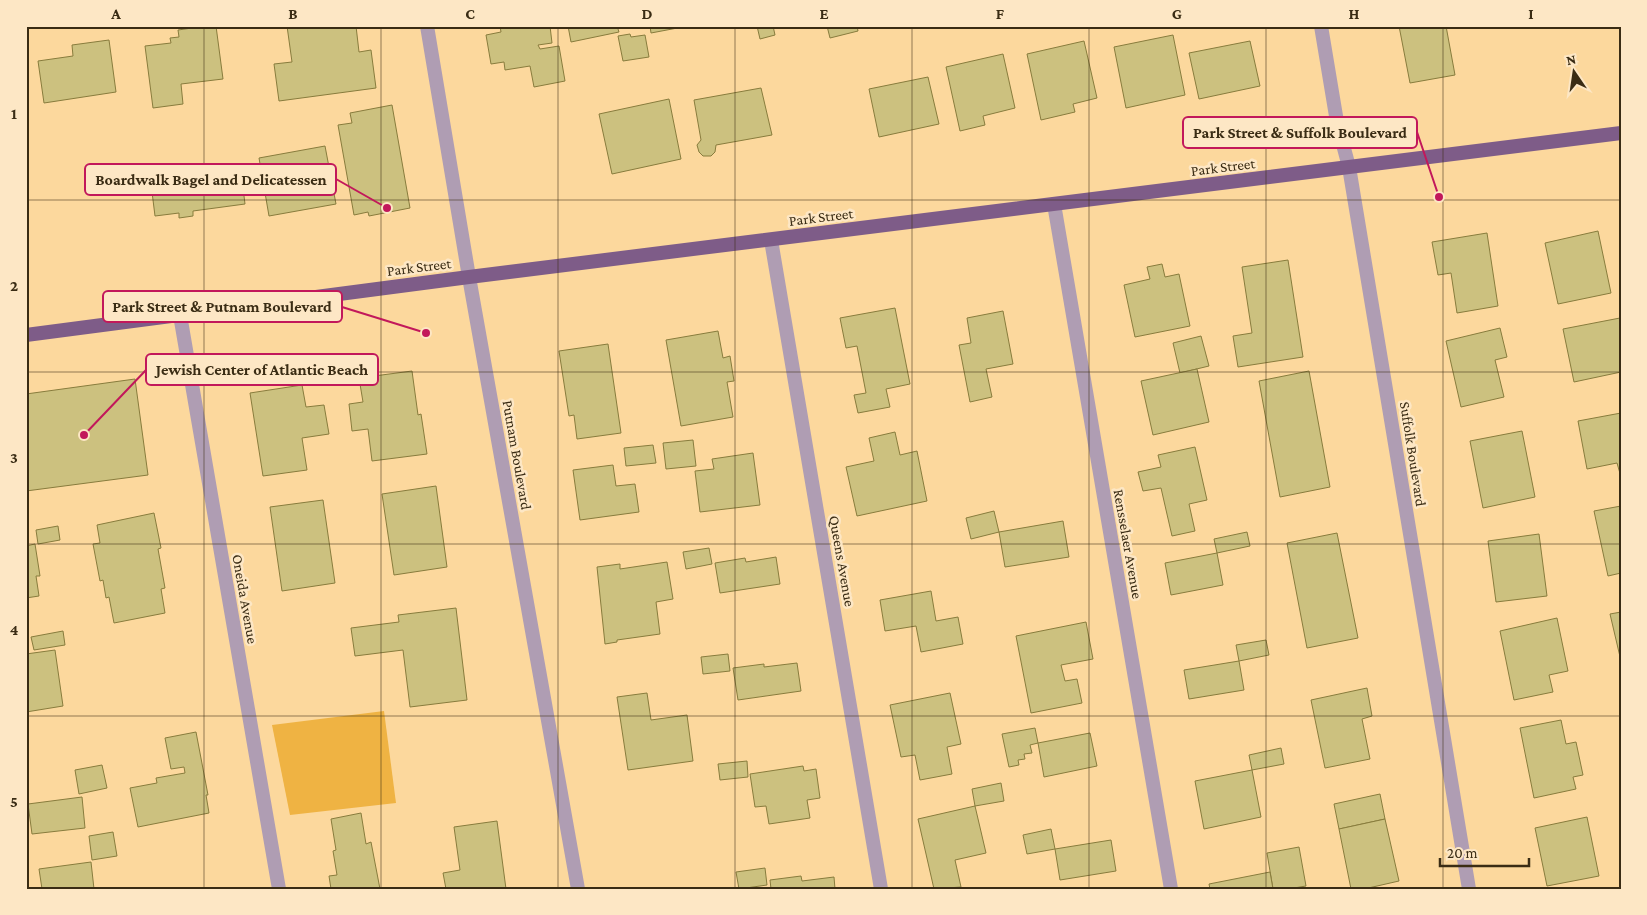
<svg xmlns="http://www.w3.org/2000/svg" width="1647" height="915" viewBox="0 0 1647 915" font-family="'Crimson Pro',serif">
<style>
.green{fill:#efb343}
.building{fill:#ccc17f;stroke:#887c3d}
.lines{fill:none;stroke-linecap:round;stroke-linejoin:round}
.minor{stroke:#af9db3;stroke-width:14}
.trunk{stroke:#7e5c88;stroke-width:14}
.grid{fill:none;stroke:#3a2c14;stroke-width:1;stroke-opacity:0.55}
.labels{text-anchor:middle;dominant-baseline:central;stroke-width:5;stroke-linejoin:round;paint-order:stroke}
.street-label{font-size:15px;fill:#3a2c14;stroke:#fde7c5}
.leader{fill:none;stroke:#c2185b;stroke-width:2}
.callout-dot{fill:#c2185b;stroke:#fde7c5;stroke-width:2}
.callout{fill:#fde7c5;stroke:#c2185b;stroke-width:2}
.callout-label{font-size:16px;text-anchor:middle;font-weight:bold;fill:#3a2c14}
.neatline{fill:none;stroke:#3a2c14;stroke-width:2}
.grid-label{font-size:16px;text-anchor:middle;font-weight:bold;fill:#3a2c14}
</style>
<rect width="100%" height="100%" fill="#fcd89d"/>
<polygon class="green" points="384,711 396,803 290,815 272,725"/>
<g class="building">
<polygon points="206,26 216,26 223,79 181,84 183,104 153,108 145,46 171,43 170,38 179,37 178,30"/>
<polygon points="287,26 356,26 359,52 371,50 376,88 279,101 274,64 292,62"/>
<polygon points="500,26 550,26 552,43 538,45 540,49 559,46 565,81 534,87 530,66 505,70 504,62 491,64 486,35 501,32"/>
<polygon points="568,26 617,26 619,32 571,42"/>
<polygon points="650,26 688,26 651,33"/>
<polygon points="757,26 773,26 775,35 760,39"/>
<polygon points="827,26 857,26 858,31 830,38"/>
<polygon points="1399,26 1446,26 1455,75 1410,83"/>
<polygon points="630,34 631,37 645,35 649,57 623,61 618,36"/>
<polygon points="1173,35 1185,95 1126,108 1114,47"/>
<polygon points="109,40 116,92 44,103 38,61 73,56 72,45"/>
<polygon points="1084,41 1097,98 1073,104 1075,112 1041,120 1027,54"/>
<polygon points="1250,41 1260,86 1199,99 1189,53"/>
<polygon points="1003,54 1015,108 983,116 985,125 960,131 946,67"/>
<polygon points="928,77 939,124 879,137 869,89"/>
<polygon points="761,88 772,135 716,145 715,152 711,156 703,156 699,152 697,145 701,140 694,100"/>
<polygon points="669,99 681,159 612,174 599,114"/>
<polygon points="392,105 410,208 369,216 368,212 354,215 338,125 352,123 350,113"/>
<polygon points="325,146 336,204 269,216 259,158"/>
<polygon points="240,164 245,204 193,211 193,216 179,218 179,213 155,216 150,176"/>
<polygon points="1598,231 1611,293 1558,304 1545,243"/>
<polygon points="1487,233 1498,306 1457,313 1451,273 1438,275 1432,242"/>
<polygon points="1288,260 1303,357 1238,367 1233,336 1252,333 1242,267"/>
<polygon points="1162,264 1165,277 1179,274 1190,326 1135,337 1124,285 1150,279 1147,267"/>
<polygon points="895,308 910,384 886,389 890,407 858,413 854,395 866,393 857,346 846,348 840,318"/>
<polygon points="1003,311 1013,364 986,369 992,397 970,402 959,345 971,343 967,318"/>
<polygon points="1620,318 1621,372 1574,382 1563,329"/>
<polygon points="1500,328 1507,357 1495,360 1504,397 1461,407 1446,341"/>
<polygon points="718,331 723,358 730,356 734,381 727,382 733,417 681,426 666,340"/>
<polygon points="1201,336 1209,366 1180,373 1173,343"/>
<polygon points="608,344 621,433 577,439 574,415 569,416 559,351"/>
<polygon points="1197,369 1209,422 1153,435 1141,381"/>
<polygon points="412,371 418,415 421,414 427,454 372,461 368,429 352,431 349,404 363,402 359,378"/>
<polygon points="1309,371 1330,487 1280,497 1259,381"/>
<polygon points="135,379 148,475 26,491 26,394"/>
<polygon points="302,385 306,407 324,405 329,434 302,438 307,470 263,476 250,393"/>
<polygon points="1621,413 1621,477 1617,463 1587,469 1578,421"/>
<polygon points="1522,431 1535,497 1483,508 1470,441"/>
<polygon points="895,432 900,455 917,451 927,501 857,516 846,467 874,461 869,438"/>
<polygon points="693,440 696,466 666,469 663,443"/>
<polygon points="653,445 656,463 626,466 624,448"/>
<polygon points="1195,447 1207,500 1189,504 1195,531 1172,536 1161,488 1143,491 1138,472 1161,467 1158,455"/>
<polygon points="753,453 760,505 700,512 695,471 714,469 712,459"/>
<polygon points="613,465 616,486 635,484 639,512 580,520 573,470"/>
<polygon points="436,486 447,567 394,575 382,494"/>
<polygon points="323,500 335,583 282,591 270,507"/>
<polygon points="1621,506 1621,573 1608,576 1594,511"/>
<polygon points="994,511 999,532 971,539 966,518"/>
<polygon points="154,513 161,548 158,549 165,588 161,589 165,613 114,623 109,597 106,598 103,580 100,581 93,544 100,543 97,525"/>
<polygon points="1063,521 1069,557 1005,567 999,532"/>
<polygon points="58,526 60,540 38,544 36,530"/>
<polygon points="1247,532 1250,546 1217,553 1214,539"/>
<polygon points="1337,533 1358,638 1307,648 1287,543"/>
<polygon points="1539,534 1547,596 1496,602 1488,541"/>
<polygon points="35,544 40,576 36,576 39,596 26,598 26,546"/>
<polygon points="709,548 712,564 686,569 683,552"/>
<polygon points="1217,553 1223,585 1171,595 1165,563"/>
<polygon points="776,557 780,584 720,593 715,563 745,558 746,562"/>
<polygon points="667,562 673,599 656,602 660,634 617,640 617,642 605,644 597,567 620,564 620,569"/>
<polygon points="931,591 936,621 958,617 963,644 921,652 916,626 885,631 880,600"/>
<polygon points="456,608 467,700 410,707 403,650 355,656 351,628 399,622 398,615"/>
<polygon points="1621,612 1621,661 1610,614"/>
<polygon points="1557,618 1568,671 1549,675 1553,692 1514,700 1500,631"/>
<polygon points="1086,622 1093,659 1061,665 1065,681 1077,679 1082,703 1031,713 1016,636"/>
<polygon points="63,631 65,645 34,650 31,637"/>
<polygon points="1266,640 1269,655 1239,661 1236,645"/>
<polygon points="55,650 63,706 26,712 26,654"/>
<polygon points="728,654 730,671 703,674 701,657"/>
<polygon points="1239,661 1244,690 1189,699 1184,670"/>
<polygon points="797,663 801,691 738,700 733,668 764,664 764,667"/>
<polygon points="1367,688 1372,716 1362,719 1370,759 1325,768 1311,700"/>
<polygon points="647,693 651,720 687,715 693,761 628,770 617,697"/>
<polygon points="950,693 961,744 947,747 952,774 920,780 915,755 901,757 890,705"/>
<polygon points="1561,720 1566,744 1576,742 1583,775 1573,777 1576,789 1534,798 1520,728"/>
<polygon points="1035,728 1038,743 1030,745 1032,753 1024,754 1025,759 1018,760 1019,765 1009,767 1002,734"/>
<polygon points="196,732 208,795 206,795 209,813 138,827 130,788 157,783 156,778 185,773 184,767 171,769 165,738"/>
<polygon points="1090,733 1097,766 1044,777 1038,743"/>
<polygon points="1281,748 1284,764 1252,770 1249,755"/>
<polygon points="747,761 748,777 720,780 718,764"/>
<polygon points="102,765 107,788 79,794 75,770"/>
<polygon points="803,766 804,771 816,769 820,798 807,800 810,818 769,824 766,806 755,807 750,774"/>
<polygon points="1252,770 1261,817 1204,829 1195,781"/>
<polygon points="1001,783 1004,801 975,806 972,789"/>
<polygon points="1380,794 1385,819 1339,829 1334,804"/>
<polygon points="82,797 85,828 32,834 28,804"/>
<polygon points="975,806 986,853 955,860 961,887 934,889 918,819"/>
<polygon points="361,813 366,844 371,842 380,889 331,889 329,876 337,875 333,851 336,850 331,819"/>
<polygon points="1587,817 1599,876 1547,886 1535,828"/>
<polygon points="1385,819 1399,881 1364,889 1351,889 1339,829"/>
<polygon points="497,821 506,889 446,889 443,873 460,870 454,827"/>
<polygon points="1051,829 1055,849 1027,854 1023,835"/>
<polygon points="113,832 117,856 92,860 89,836"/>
<polygon points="1111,840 1116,871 1060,880 1055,849"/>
<polygon points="1299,847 1306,886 1288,889 1273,889 1267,853"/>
<polygon points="91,862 94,889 42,889 39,869"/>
<polygon points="765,868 767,885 739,889 736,872"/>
<polygon points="1270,872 1273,889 1210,889 1209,884"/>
<polygon points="801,876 802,881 834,877 835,889 771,889 770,880"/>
</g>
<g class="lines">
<g class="minor">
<polyline points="427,26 469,277 578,889"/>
<polyline points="1321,26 1337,122 1349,167 1469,889"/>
<polyline points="1054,204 1171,889"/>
<polyline points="771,240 881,889"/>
<polyline points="180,315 279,889"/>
</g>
<polyline class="trunk" points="26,335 469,277 1621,133"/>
</g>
<path class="grid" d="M204,26V889M381,26V889M558,26V889M735,26V889M912,26V889M1089,26V889M1266,26V889M1443,26V889M26,200H1621M26,372H1621M26,544H1621M26,716H1621"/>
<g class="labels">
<g class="street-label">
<text transform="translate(1223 167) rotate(-7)">Park Street</text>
<text transform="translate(821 217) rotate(-7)">Park Street</text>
<text transform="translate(419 267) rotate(-7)">Park Street</text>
<text transform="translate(1413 454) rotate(81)">Suffolk Boulevard</text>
<text transform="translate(517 455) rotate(80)">Putnam Boulevard</text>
<text transform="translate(1128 544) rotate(80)">Rensselaer Avenue</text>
<text transform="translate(842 561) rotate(80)">Queens Avenue</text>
<text transform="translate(245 599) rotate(80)">Oneida Avenue</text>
</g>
</g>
<path class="leader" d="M1439 197L1417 132M387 208L336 179M426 333L342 307M84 435L146 370"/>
<g class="callout-dot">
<circle cx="1439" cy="197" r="5"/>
<circle cx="387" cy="208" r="5"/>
<circle cx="426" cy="333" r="5"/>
<circle cx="84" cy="435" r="5"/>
</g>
<g class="callout">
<rect x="1183" y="117" width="234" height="31" rx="5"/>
<rect x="85" y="164" width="251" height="31" rx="5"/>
<rect x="103" y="291" width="239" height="31" rx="5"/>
<rect x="146" y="354" width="232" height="31" rx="5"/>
</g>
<g class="callout-label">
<text x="1300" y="138">Park Street &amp; Suffolk Boulevard</text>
<text x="211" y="185">Boardwalk Bagel and Delicatessen</text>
<text x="222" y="312">Park Street &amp; Putnam Boulevard</text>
<text x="262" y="375">Jewish Center of Atlantic Beach</text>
</g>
<rect width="1647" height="915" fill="none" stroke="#fde7c5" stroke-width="55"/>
<g transform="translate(1574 72) rotate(347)" stroke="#fde7c5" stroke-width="4" paint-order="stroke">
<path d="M0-4L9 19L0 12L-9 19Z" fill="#3a2c14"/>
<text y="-8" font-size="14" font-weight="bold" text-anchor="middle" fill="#3a2c14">N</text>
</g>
<path d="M1440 858v8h89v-8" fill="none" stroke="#3a2c14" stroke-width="2.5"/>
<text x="1447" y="858" font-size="15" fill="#3a2c14" stroke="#fde7c5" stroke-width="4" paint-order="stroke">20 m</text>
<rect x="28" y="28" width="1592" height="860" class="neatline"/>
<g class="grid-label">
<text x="116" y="19">A</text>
<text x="293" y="19">B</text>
<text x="470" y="19">C</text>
<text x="647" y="19">D</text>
<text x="824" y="19">E</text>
<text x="1000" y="19">F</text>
<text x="1177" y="19">G</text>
<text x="1354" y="19">H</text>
<text x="1531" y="19">I</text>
<text x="14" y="119">1</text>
<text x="14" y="291">2</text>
<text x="14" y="463">3</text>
<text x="14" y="635">4</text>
<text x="14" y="807">5</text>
</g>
</svg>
